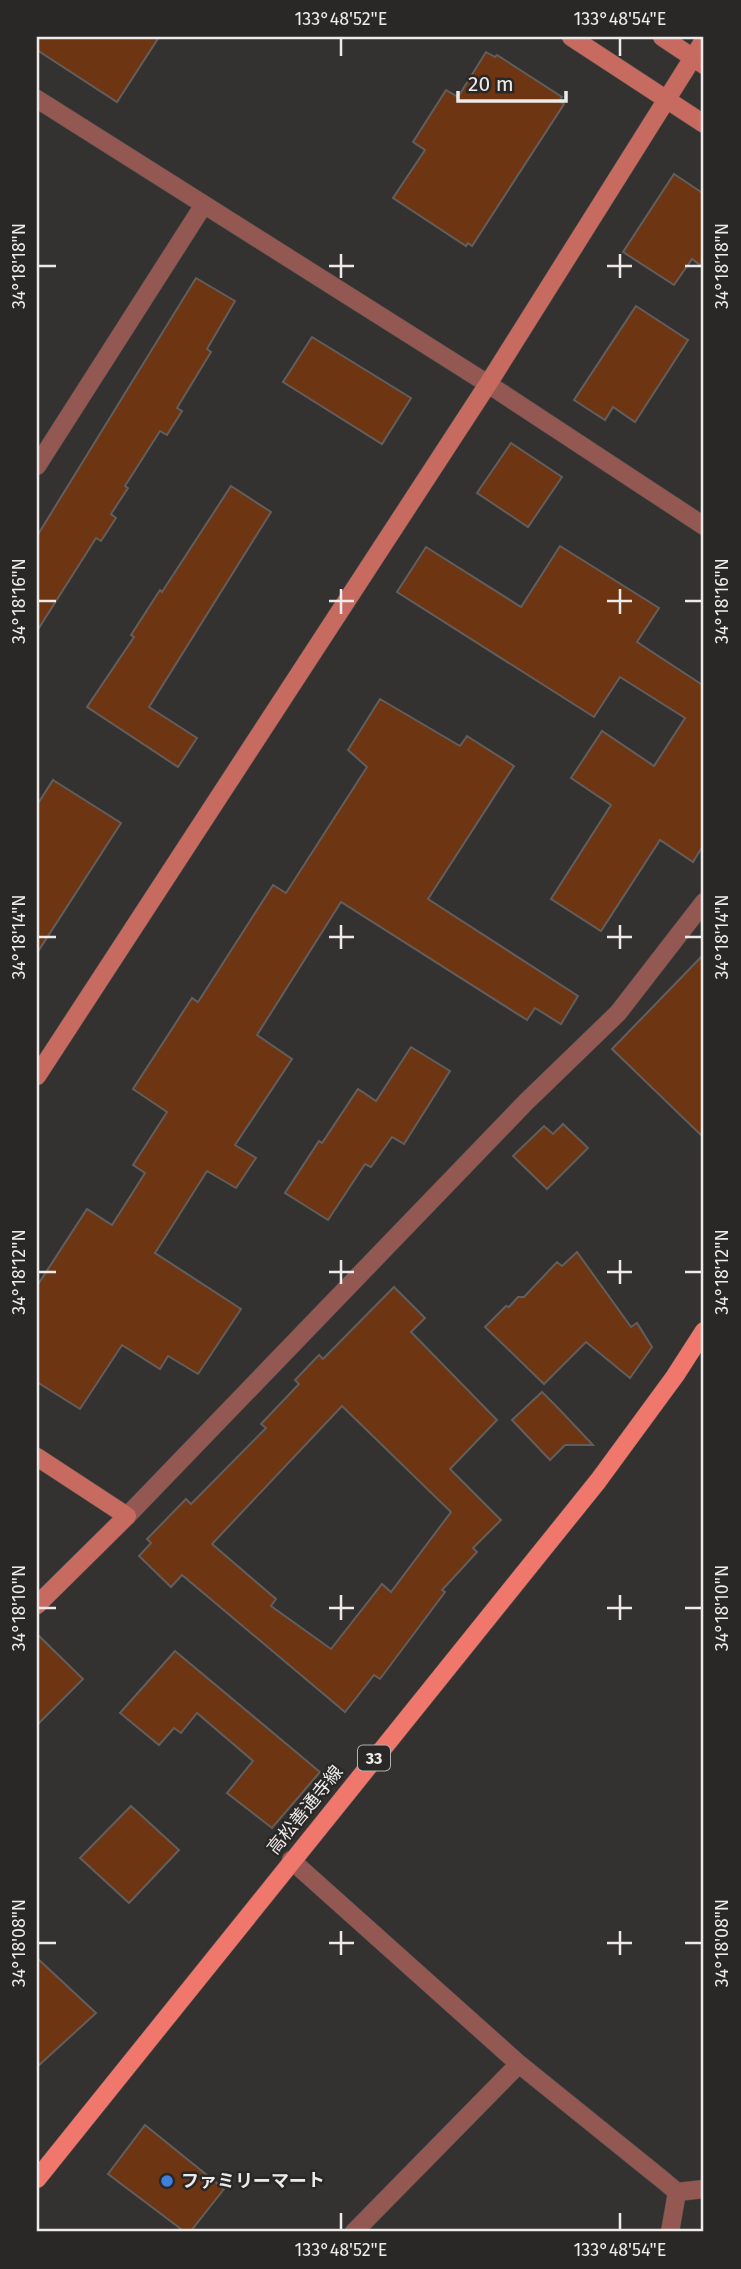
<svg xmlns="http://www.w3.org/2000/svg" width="741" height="2269" viewBox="0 0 741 2269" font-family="'Fira Sans','Noto Sans JP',sans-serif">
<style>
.building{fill:#6e3513;stroke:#615e5d;stroke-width:2;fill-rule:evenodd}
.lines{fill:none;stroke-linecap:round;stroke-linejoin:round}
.street-casing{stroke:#52504f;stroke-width:19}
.secondary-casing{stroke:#52504f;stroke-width:19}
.primary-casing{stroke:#52504f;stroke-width:19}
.street{stroke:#925851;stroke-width:18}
.secondary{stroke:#c76a60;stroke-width:18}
.primary{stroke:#ef776c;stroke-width:18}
.ticks{fill:none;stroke:#edebea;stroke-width:2.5}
.shop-dot{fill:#3f7fe0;stroke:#2a2827;stroke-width:2.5}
.labels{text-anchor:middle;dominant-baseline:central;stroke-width:5;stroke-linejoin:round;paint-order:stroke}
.shield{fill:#2a2827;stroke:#b2b0b0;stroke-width:2}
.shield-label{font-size:16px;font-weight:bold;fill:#edebea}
.street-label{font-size:18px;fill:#edebea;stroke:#2a2827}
.poi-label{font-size:18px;font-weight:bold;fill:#edebea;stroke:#2a2827;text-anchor:start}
.neatline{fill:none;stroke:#edebea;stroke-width:2.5}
.ticks-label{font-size:18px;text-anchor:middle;fill:#edebea}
</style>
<rect width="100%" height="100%" fill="#343231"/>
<g class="building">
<polygon points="37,37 159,37 117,102 37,50"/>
<polygon points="486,52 495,57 497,55 562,97 559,101 564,104 472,246 468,243 466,246 393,198 425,150 413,142 446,90 458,97"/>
<polygon points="674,174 704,194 704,268 692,259 674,285 623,252"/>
<polygon points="196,278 235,301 207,349 211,352 177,408 182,411 167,435 160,431 125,486 128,488 111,514 116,518 101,541 96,538 37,631 37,536"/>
<polygon points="636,306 688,340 635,422 613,407 605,420 574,400"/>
<polygon points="312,337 411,398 382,444 283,382"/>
<polygon points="511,443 562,477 528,527 477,493"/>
<polygon points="231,486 271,512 149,707 197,738 178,767 87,707 134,637 131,635 160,590 162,592"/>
<polygon points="560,546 659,608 637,642 704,686 704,844 693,862 660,840 601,931 551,899 611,805 571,778 602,731 654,766 685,718 620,677 594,717 397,592 426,547 521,607"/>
<polygon points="380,699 460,746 467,736 514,766 428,899 578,996 561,1024 535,1008 527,1020 341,902 257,1035 292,1059 235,1145 256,1158 236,1188 207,1171 155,1253 241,1309 198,1374 168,1356 160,1369 122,1345 80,1409 37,1382 37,1286 87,1209 112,1225 145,1173 133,1165 167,1112 133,1089 192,998 198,1002 273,885 286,893 367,767 348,750"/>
<polygon points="53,780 121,823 37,953 37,805"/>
<polygon points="704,954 704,1138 612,1049"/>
<polygon points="411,1047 450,1071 404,1144 392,1137 371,1167 365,1164 328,1220 285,1193 319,1141 322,1143 358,1089 376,1101"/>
<polygon points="563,1124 588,1148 547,1189 513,1156 544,1126 553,1134"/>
<polygon points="577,1252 631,1327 637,1323 652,1347 630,1378 586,1342 544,1384 485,1327 506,1306 509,1307 518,1297 524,1297 557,1262 562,1266"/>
<path d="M394,1287L425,1318L411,1332L497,1420L450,1469L501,1520L473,1548L477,1552L442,1590L445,1592L380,1679L374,1675L345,1712L182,1575L171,1587L139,1556L151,1543L147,1539L186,1499L191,1504L266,1428L261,1424L299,1384L295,1380L319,1355L323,1359ZM342,1406L451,1512L391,1592L382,1584L331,1649L271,1606L276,1599L212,1544Z"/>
<polygon points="542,1392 558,1408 593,1445 565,1445 550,1460 512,1420"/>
<polygon points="37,1634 83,1679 37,1725"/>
<polygon points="175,1651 320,1772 272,1828 227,1793 253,1761 197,1713 181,1733 174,1728 159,1745 120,1713"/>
<polygon points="131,1806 179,1850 129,1903 80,1858"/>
<polygon points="37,1958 96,2013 37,2067"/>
<polygon points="145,2125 224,2189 190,2232 185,2232 108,2174"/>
</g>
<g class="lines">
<g class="street-casing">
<g id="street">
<polyline points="37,99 488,384 704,526"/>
<polyline points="37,466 203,206"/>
<polyline points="127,1516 526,1102 618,1013 704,902"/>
<polyline points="291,1860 519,2064 664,2181 677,2192 704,2189"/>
<polyline points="354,2232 519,2064"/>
<polyline points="670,2232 677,2192"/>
</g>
</g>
<g class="secondary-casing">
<g id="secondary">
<polyline points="571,37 704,124"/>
<polyline points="662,37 704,65"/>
<polyline points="37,1076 488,384 704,40"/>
<polyline points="37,1457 127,1516 37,1605"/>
</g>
</g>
<g class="primary-casing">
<polyline id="primary" points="37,2179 598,1481 675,1376 704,1331"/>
</g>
<use href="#street" class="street"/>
<use href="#secondary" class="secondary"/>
<use href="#primary" class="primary"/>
</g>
<path class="ticks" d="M341,38V56M620,38V56M341,254V278M620,254V278M38,266H56M329,266H354M607,266H632M685,266H702M341,589V614M620,589V614M38,601H56M329,601H354M607,601H632M685,601H702M341,925V949M620,925V949M38,937H56M329,937H354M607,937H632M685,937H702M341,1260V1284M620,1260V1284M38,1272H56M329,1272H354M607,1272H632M685,1272H702M341,1595V1620M620,1595V1620M38,1608H56M329,1608H354M607,1608H632M685,1608H702M341,1931V1955M620,1931V1955M38,1943H56M329,1943H354M607,1943H632M685,1943H702M341,2213V2230M620,2213V2230"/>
<circle class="shop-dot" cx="167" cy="2181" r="7"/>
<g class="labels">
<rect class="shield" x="358" y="1745.5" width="32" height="25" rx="5"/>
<g class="shield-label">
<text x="374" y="1758">33</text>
</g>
<g class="street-label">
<text transform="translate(305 1810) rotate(-51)">高松善通寺線</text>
</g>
<g class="poi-label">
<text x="181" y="2181">ファミリーマート</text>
</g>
</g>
<rect width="741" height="2269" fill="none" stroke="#2a2827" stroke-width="77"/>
<path d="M458 91v10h108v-10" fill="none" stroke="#edebea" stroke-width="3.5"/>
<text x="468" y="91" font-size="21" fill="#edebea" stroke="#2a2827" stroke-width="5" paint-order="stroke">20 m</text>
<rect x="38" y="38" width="664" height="2192" class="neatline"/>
<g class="ticks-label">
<text x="341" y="25">133°48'52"E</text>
<text x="620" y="25">133°48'54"E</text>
<text transform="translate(19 266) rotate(-90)" y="6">34°18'18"N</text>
<text transform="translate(722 266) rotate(-90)" y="6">34°18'18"N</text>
<text transform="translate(19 601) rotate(-90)" y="6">34°18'16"N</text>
<text transform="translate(722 601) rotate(-90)" y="6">34°18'16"N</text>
<text transform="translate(19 937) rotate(-90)" y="6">34°18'14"N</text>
<text transform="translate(722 937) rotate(-90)" y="6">34°18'14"N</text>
<text transform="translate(19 1272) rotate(-90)" y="6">34°18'12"N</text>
<text transform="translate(722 1272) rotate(-90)" y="6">34°18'12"N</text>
<text transform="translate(19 1608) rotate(-90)" y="6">34°18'10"N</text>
<text transform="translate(722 1608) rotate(-90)" y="6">34°18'10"N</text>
<text transform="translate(19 1943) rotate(-90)" y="6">34°18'08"N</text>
<text transform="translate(722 1943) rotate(-90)" y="6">34°18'08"N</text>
<text x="341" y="2256">133°48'52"E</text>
<text x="620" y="2256">133°48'54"E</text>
</g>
</svg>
